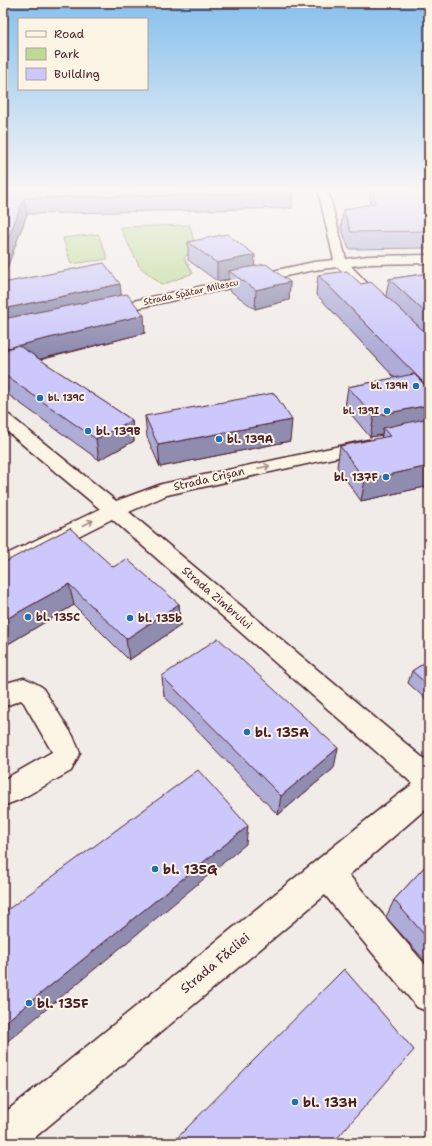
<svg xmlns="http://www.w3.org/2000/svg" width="432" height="1146" viewBox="0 0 432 1146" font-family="'Shantell Sans',sans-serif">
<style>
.green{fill:#bedb94;stroke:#847d60}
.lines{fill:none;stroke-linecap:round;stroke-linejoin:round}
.street-casing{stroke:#4a1f2b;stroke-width:3}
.street{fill:#fcf5e5;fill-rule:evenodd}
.wall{fill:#afacd8;stroke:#4a1f2b}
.shaded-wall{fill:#8f8cb0;stroke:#4a1f2b}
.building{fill:#ccc8fb;stroke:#4a1f2b}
.oneway{stroke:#a38a88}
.poi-dot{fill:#1f6fb2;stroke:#fcf5e5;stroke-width:1.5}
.labels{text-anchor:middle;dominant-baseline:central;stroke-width:4;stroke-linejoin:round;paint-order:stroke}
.far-street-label{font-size:9px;fill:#4a1f2b;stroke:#fcf5e5}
.far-poi-label{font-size:9px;font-weight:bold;fill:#4a1f2b;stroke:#fcf5e5;text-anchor:end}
.poi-label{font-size:11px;font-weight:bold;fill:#4a1f2b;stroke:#fcf5e5;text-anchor:start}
.street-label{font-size:11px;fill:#4a1f2b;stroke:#fcf5e5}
.near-poi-label{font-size:13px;font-weight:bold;fill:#4a1f2b;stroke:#fcf5e5;text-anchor:start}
.near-street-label{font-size:13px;fill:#4a1f2b;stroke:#fcf5e5}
</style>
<rect width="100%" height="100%" fill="#f2ece9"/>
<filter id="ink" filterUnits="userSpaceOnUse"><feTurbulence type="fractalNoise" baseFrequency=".025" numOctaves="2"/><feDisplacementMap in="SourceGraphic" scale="8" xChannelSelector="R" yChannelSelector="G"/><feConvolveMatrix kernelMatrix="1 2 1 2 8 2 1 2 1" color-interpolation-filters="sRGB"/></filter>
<g filter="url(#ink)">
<g class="green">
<polygon points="190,225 195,247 184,258 193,273 162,285 139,266 120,227"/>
<polygon points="98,234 108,259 71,264 63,238"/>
</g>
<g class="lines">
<g class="street-casing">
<g id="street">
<polygon points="318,190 328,190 346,259 368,256 429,255 429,263 368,264 351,266 383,300 381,303 376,304 371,303 338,267 314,270 105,315 100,314 98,311 100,308 105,307 314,262 334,260"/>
<polygon points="3,414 9,415 116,501 162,484 368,440 374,441 377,445 374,449 167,495 129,512 429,763 429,806 349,875 429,969 429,1012 417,1007 325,895 28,1143 3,1143 3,1114 385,805 413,784 112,519 11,570 3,573 3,556 100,509 3,428"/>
<polygon points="24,678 33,682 42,687 73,736 80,753 71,771 21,799 3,806 3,780 52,752 24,703 21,700 3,707 3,684"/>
</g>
</g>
<use href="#street" class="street"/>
</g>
<g class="wall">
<polygon points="3,190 293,193 292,208 27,214 3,279"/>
<polygon points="370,190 429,190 429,248 349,249 341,227 343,210 371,204 369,194"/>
<polygon points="188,242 254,266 290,282 289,300 255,309 229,290 229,279 217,281 188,260"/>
<polygon points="429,273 429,486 361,501 337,467 340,446 381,438 382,435 370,437 345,407 348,387 395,378 316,294 318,275 361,284 386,296 389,279"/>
<polygon points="3,283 121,295 145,333 40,360 132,420 134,441 99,460 3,391"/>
<polygon points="145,416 290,441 160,467 147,437"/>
<polygon points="3,563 113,567 179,604 180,626 129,660 74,605 3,647"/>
<polygon points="429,660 429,702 408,683 412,671"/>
<polygon points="162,676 334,768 278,815 164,696"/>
<polygon points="429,862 429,965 417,952 386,917 394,900"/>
</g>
<g class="shaded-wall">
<polygon points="24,198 27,214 3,279 3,252"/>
<polygon points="255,255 254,273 229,271 229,279 217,281 217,263"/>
<polygon points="290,282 289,300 255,309 256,290"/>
<polygon points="120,284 122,302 3,327 3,309"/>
<polygon points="144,315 145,333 12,366 8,348"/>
<polygon points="429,383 429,403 420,404 425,384"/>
<polygon points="429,405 429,423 383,428 382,435 370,437 374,416"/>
<polygon points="132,420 134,441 99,460 96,439"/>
<polygon points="292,420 290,441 160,467 158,445"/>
<polygon points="429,466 429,486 361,501 365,480"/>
<polygon points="69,584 74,605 3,647 3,621"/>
<polygon points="179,604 180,626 129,660 126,639"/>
<polygon points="338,748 334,768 278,815 281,796"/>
<polygon points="248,826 246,844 3,1045 3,1024"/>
</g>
<g class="building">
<polygon points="3,190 292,190 293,193 24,198 3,252"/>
<polygon points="373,190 429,190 429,231 351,232 343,210 375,203"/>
<polygon points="227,234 255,255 217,263 188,242"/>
<polygon points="104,263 120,284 3,309 3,283"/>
<polygon points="266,264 290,282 256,290 229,271"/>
<polygon points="347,271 361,284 371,282 427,334 429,335 429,383 425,384 318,275"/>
<polygon points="429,273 429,316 389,279"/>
<polygon points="127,294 144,315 8,348 3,341 3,319"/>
<polygon points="18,345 132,420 96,439 3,374 3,351"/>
<polygon points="414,374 429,389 429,405 374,416 348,387"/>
<polygon points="274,393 292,420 158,445 145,416"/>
<polygon points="429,418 429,466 365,480 340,446 390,436 383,428"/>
<polygon points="70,528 113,567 127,559 179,604 126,639 69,584 3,621 3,563"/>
<polygon points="218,638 338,748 281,796 162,676"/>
<polygon points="429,660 429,686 412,671"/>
<polygon points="198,770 248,826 3,1024 3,913"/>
<polygon points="429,862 429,940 394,900"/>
<polygon points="344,969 414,1050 333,1143 172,1143"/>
</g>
<defs><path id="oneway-shaft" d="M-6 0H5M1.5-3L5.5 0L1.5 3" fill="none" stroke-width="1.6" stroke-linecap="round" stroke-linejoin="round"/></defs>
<g class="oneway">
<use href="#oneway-shaft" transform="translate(264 467) rotate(-12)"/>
<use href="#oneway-shaft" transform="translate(88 523) rotate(-27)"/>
</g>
</g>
<linearGradient id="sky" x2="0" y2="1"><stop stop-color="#86c0ed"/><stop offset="0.54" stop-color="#f9f6f5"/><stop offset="1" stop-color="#f9f6f5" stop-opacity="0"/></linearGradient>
<rect width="432" height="351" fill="url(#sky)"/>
<g class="poi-dot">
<circle cx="416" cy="386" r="4"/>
<circle cx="40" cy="398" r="4"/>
<circle cx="387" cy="411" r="4"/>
<circle cx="88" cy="431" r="4"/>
<circle cx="219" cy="439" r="4"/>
<circle cx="386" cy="477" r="4"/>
<circle cx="28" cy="617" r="4"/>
<circle cx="130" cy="618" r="4"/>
<circle cx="247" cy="732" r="4"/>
<circle cx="155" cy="869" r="4"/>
<circle cx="29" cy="1003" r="4"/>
<circle cx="295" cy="1102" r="4"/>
</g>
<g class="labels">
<g class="far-street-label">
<text transform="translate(191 292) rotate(-12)">Strada Spătar Milescu</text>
</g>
<g class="far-poi-label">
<text x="408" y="386">bl. 139H</text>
<text x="48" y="398" text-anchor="start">bl. 139C</text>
<text x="379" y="411">bl. 139I</text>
</g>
<g class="poi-label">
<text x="96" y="431">bl. 139B</text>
<text x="227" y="439">bl. 139A</text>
<text x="378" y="477" text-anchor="end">bl. 137F</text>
<text x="36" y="617">bl. 135C</text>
<text x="138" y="618">bl. 135b</text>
</g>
<g class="street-label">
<text transform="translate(209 479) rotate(-13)">Strada Crișan</text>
<text transform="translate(217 598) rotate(41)">Strada Zimbrului</text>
</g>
<g class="near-poi-label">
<text x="255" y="732">bl. 135A</text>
<text x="163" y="869">bl. 135G</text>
<text x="37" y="1003">bl. 135F</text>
<text x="303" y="1102">bl. 133H</text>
</g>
<g class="near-street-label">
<text transform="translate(215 963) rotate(-40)">Strada Făcliei</text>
</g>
</g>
<rect width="432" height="1146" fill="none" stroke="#fcf5e5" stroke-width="16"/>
<rect x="8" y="8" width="416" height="1130" fill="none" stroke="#4a1f2b" stroke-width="1.5" filter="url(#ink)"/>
<rect x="18" y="18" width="130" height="72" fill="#fcf5e5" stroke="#b59f9b"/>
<rect x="26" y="31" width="20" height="6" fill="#fcf5e5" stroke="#b59f9b"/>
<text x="54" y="38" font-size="12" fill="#4a1f2b">Road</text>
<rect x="26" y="48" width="20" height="12" fill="#bedb94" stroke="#b59f9b"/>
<text x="54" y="58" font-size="12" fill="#4a1f2b">Park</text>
<rect x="26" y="68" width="20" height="12" fill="#ccc8fb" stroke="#b59f9b"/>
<text x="54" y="78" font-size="12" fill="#4a1f2b">Building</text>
</svg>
